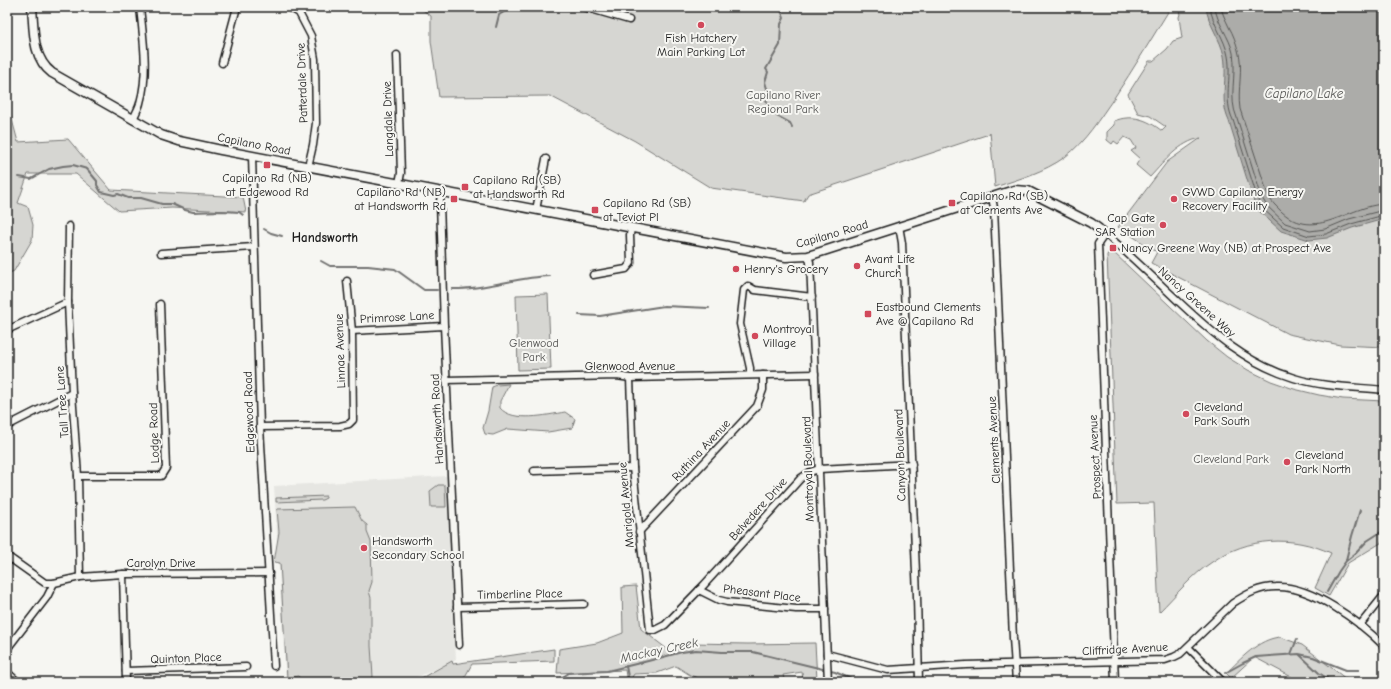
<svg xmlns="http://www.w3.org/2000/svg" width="1391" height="689" viewBox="0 0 1391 689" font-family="'Comic Neue',sans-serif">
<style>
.built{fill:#e6e6e2}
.green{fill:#d6d6d2;stroke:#797977}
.water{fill:#acaca9;stroke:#727271}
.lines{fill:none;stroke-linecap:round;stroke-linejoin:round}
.shore{stroke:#565654;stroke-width:1}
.stream{stroke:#727271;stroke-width:2}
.minor-casing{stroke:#1c1c1c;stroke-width:9}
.major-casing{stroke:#1c1c1c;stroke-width:11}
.minor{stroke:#f6f6f2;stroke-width:6}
.major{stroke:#f6f6f2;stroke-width:8}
.poi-dot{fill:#d1495b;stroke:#f6f6f2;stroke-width:1.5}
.labels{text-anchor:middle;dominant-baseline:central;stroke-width:4;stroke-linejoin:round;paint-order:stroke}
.poi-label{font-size:12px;fill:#1c1c1c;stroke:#f6f6f2;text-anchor:start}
.street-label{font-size:12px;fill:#1c1c1c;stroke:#f6f6f2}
.park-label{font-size:12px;fill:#545453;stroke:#f6f6f2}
.water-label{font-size:13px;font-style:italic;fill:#565654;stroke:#f6f6f2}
.neighbourhood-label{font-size:13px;font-weight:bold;fill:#1c1c1c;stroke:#f6f6f2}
</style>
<rect width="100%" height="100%" fill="#f6f6f2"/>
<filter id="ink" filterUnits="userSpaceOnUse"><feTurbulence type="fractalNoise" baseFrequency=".025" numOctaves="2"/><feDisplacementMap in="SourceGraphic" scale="8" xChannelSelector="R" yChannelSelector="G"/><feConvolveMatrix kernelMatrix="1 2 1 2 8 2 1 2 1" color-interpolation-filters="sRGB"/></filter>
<g filter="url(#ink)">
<polygon class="built" points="447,476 456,660 413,679 370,682 286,682 274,486"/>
<g class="green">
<path d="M419,7H1171C1152,38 1134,68 1114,98C1099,119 1086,141 1065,157C1044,172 1019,179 995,187L990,132L989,134L808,194L804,201L711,188L635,141L550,96L439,97L431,41V16Z"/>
<path d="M1181,7H1384V347L1340,345L1288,334L1151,263L1157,252L1118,227L1167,162L1201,138C1179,142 1165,161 1150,177L1136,165L1140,159L1131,151L1136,148L1131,140L1124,137L1118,144L1114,141L1112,144L1107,140V132L1114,125V121C1132,114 1147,119 1162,131L1166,127L1150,116L1138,113L1128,94L1149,61H1153L1167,49L1173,41L1182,38L1179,17L1180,14L1179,11Z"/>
<polygon points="7,101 18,142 68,139 111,190 243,197 246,212 172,208 119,211 76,174 28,174 18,203 28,207 33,225 32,240 14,271 7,274 7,183 9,171 7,163"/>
<path d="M1112,251L1207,341L1227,357L1248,370L1271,381L1294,389L1319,395L1343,399L1384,401V439L1380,444L1384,462V541L1348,563L1329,596L1315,588L1331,553C1292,535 1248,537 1212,562C1192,575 1176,595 1159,612L1154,503L1117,504L1107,255L1109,252Z"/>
<polygon points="548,294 551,369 518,370 516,295"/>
<path d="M509,384L500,401V408C513,423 547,415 565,412L575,419L572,428L548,432L508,429L493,435L485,434L483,428L488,411L492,387L497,385Z"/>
<polygon points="438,485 445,485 446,507 431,507 430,491"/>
<polygon points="326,496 326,498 322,500 276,502 276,498"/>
<polygon points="355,507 362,521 367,525 367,532 371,542 372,582 369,591 371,598 371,646 373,677 371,678 368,682 355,682 337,678 333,682 304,682 298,676 287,678 280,563 274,562 279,532 277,509"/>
<polygon points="636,586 641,629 671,652 691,643 748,644 815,643 817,680 803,679 802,672 783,675 785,682 741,682 735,681 732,682 707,682 690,675 676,666 657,673 634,674 631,679 631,682 627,682 625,670 557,673 559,649 597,643 623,633 622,587"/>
<path d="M1280,637L1302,645L1350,682H1301L1254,657L1231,678L1226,673C1241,659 1258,639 1280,637Z"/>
<polygon points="554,649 554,661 472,664 462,682 399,682 418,680 452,661 453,664"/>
</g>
<path class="water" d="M1206,7H1384V219L1352,228L1327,238L1309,240L1281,231L1259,211L1254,202L1229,121C1219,100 1228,78 1224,56C1221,39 1208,25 1206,7Z"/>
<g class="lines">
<g class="shore">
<path d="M1210,7C1212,24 1225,38 1228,56C1232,78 1223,99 1233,120L1258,200L1263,209L1283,227L1309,236L1326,234L1351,224L1384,215"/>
<path d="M1215,7C1216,22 1230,37 1233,53C1237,76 1228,97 1237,118L1262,198L1267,206L1285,223L1310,231L1325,229L1349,219L1384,210"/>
<path d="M1221,7C1222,14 1226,20 1229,27C1233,34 1236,42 1238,50C1244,69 1237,89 1240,109L1268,195C1271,202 1276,206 1282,212C1316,242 1347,206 1384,204"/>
</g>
<g class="stream">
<polyline points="780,8 784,18 781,24 780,45 766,69 768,72 765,82 768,92 766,98 767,103 777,116 790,123 792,127"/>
<polyline points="496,27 499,15 512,7"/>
<polyline points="19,177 31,179 49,169 63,166 73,165 87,169 97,181 97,185 101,192 114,195 118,194 128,198 141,198 162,204 172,204 185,210 193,212 222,211 239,212 243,215"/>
<polyline points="264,229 271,233 282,236"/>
<polyline points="321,261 330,266 368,266 395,269 424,290 437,290"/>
<path d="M452,289C485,290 517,277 550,276"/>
<polyline points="579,315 600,316 664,306 709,308"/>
<polyline points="1346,560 1352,536 1360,510"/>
<polyline points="1327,592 1339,571 1346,561 1356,553 1367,541 1384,530"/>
<polyline points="1291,654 1297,639"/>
<polyline points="1300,655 1319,673 1333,682"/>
<polyline points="626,666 629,682"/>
<polyline points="1225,673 1243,663 1256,657 1299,654 1313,657 1346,670 1359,670"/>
<polyline points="559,682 561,678 569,673 607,671 648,661 682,652 696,650 722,652 753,652 835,672 858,682"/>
</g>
<g class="minor-casing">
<g id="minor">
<polyline points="289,7 299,13 311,36 315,59 316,123 313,145 308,167"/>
<polyline points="584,7 629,20"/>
<polyline points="397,55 401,173 399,183"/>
<polyline points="222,63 237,7"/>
<path d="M133,120C135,114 139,108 140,103C149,72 143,38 140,7"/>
<polyline points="252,156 260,427 274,666"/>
<polyline points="441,192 440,202 444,326 459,645"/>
<polyline points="992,197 994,208 1013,638 1016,682"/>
<polyline points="536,210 546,159"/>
<polyline points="69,226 68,302 72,393 78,476 80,577"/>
<polyline points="899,226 902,243 917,596 919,682"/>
<path d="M1102,231L1117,244C1137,262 1157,281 1177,300C1212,333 1247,364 1294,378C1323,387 1354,387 1384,390"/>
<polyline points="1105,234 1098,244 1115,682"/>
<polyline points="161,253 254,247"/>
<polyline points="808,256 810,262 828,682"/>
<polyline points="593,275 626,269 631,263 630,235 631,228"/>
<polyline points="7,330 68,302"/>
<polyline points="352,331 444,326"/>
<polyline points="750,375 750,368 740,324 744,290 748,286 755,290 812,297"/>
<polyline points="630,378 633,468 650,630 655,630 665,625 703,586 801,478 810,472 819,469 912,464"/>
<polyline points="446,380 617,376 630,378 815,374"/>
<polyline points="7,426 72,393"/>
<polyline points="260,427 340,426 349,424 353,420 352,331 347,281"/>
<polyline points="534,471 633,468"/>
<polyline points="78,476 161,476 166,468 160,304"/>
<polyline points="639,532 757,406 763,390 763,375"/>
<polyline points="7,556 45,583 54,583 80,577 123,574 269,573"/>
<polyline points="123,574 126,682"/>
<polyline points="699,590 719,600 727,602 796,609 825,609"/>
<polyline points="457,607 584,604"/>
<polyline points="1360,625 1384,595"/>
<polyline points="1188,647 1223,682"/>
<polyline points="7,649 47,597 54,583"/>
<path d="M827,654L888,670L966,665L1165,660L1174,657L1180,654L1233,603C1247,594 1259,587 1276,587C1311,585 1360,622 1384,646"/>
<polyline points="126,671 246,667"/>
<polyline points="7,672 18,682"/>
</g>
</g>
<g class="major-casing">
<path id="major" d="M32,7C34,30 32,58 52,73L161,135L179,141L221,150L786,257L808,256L1014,190L1028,191L1091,223L1099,229"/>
</g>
<use href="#minor" class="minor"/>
<use href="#major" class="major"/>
</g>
</g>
<g class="poi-dot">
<circle cx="701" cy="25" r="4"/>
<rect x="263" y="161" width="8" height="8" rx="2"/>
<rect x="461" y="183" width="8" height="8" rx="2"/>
<rect x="450" y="195" width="8" height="8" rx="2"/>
<circle cx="1174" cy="199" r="4"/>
<rect x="948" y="199" width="8" height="8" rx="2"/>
<rect x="591" y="206" width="8" height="8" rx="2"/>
<circle cx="1163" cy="225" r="4"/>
<rect x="1109" y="244" width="8" height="8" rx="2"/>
<circle cx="857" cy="266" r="4"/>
<circle cx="736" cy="269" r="4"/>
<rect x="864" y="310" width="8" height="8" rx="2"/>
<circle cx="755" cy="336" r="4"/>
<circle cx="1186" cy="414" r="4"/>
<circle cx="1287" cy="462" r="4"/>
<circle cx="364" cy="548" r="4"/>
</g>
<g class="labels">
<g class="poi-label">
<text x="701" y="38" text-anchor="middle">Fish Hatchery<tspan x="701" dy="14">Main Parking Lot</tspan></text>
<text x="267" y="178" text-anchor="middle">Capilano Rd (NB)<tspan x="267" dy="14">at Edgewood Rd</tspan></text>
<text x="473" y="180">Capilano Rd (SB)<tspan x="473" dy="14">at Handsworth Rd</tspan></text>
<text x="446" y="192" text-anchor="end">Capilano Rd (NB)<tspan x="446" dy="14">at Handsworth Rd</tspan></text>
<text x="1182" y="192">GVWD Capilano Energy<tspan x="1182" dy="14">Recovery Facility</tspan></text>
<text x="960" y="196">Capilano Rd (SB)<tspan x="960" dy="14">at Clements Ave</tspan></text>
<text x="603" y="203">Capilano Rd (SB)<tspan x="603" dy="14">at Teviot Pl</tspan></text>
<text x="1155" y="218" text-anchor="end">Cap Gate<tspan x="1155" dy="14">SAR Station</tspan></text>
<text x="1121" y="248">Nancy Greene Way (NB) at Prospect Ave</text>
<text x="865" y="259">Avant Life<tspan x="865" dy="14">Church</tspan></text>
<text x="744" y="269">Henry's Grocery</text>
<text x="876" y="307">Eastbound Clements<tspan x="876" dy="14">Ave @ Capilano Rd</tspan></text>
<text x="763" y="329">Montroyal<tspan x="763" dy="14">Village</tspan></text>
<text x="1194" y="407">Cleveland<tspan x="1194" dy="14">Park South</tspan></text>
<text x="1295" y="455">Cleveland<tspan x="1295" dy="14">Park North</tspan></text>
<text x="372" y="541">Handsworth<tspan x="372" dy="14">Secondary School</tspan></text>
</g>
<g class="street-label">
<text transform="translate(302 83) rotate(-92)">Patterdale Drive</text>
<text transform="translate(388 119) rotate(-92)">Langdale Drive</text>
<text transform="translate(254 144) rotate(11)">Capilano Road</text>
<text transform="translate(832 234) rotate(-16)">Capilano Road</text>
<text transform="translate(1197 302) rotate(42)">Nancy Greene Way</text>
<text transform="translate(397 317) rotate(-3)">Primrose Lane</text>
<text transform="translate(340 351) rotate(-92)">Linnae Avenue</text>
<text x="630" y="366">Glenwood Avenue</text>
<text transform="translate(62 402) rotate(-94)">Tall Tree Lane</text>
<text transform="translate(249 412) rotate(-92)">Edgewood Road</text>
<text transform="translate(437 419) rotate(-93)">Handsworth Road</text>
<text transform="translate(154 433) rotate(-92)">Lodge Road</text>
<text transform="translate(994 440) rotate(-93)">Clements Avenue</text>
<text transform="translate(701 450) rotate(-47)">Ruthina Avenue</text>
<text transform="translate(900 455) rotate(-92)">Canyon Boulevard</text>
<text transform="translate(1095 457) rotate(-93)">Prospect Avenue</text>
<text transform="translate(808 469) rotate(-92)">Montroyal Boulevard</text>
<text transform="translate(626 505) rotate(-95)">Marigold Avenue</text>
<text transform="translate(758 509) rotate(-48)">Belvedere Drive</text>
<text x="161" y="563">Carolyn Drive</text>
<text transform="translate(762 593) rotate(7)">Pheasant Place</text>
<text transform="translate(520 594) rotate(-1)">Timberline Place</text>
<text transform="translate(1125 649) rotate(-3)">Cliffridge Avenue</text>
<text transform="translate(186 658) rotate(-2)">Quinton Place</text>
</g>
<g class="park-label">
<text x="783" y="95">Capilano River<tspan x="783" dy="14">Regional Park</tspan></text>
<text x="534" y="343">Glenwood<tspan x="534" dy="14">Park</tspan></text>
<text x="1231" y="459">Cleveland Park</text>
</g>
<g class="water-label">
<text x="1304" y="93">Capilano Lake</text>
<text transform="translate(659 650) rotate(-12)">Mackay Creek</text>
</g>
<g class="neighbourhood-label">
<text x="325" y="237">Handsworth</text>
</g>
</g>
<rect width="1391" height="689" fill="none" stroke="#f6f6f2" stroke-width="24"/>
<rect x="12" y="12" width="1367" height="665" fill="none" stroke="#1c1c1c" stroke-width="1.5" filter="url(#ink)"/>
</svg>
